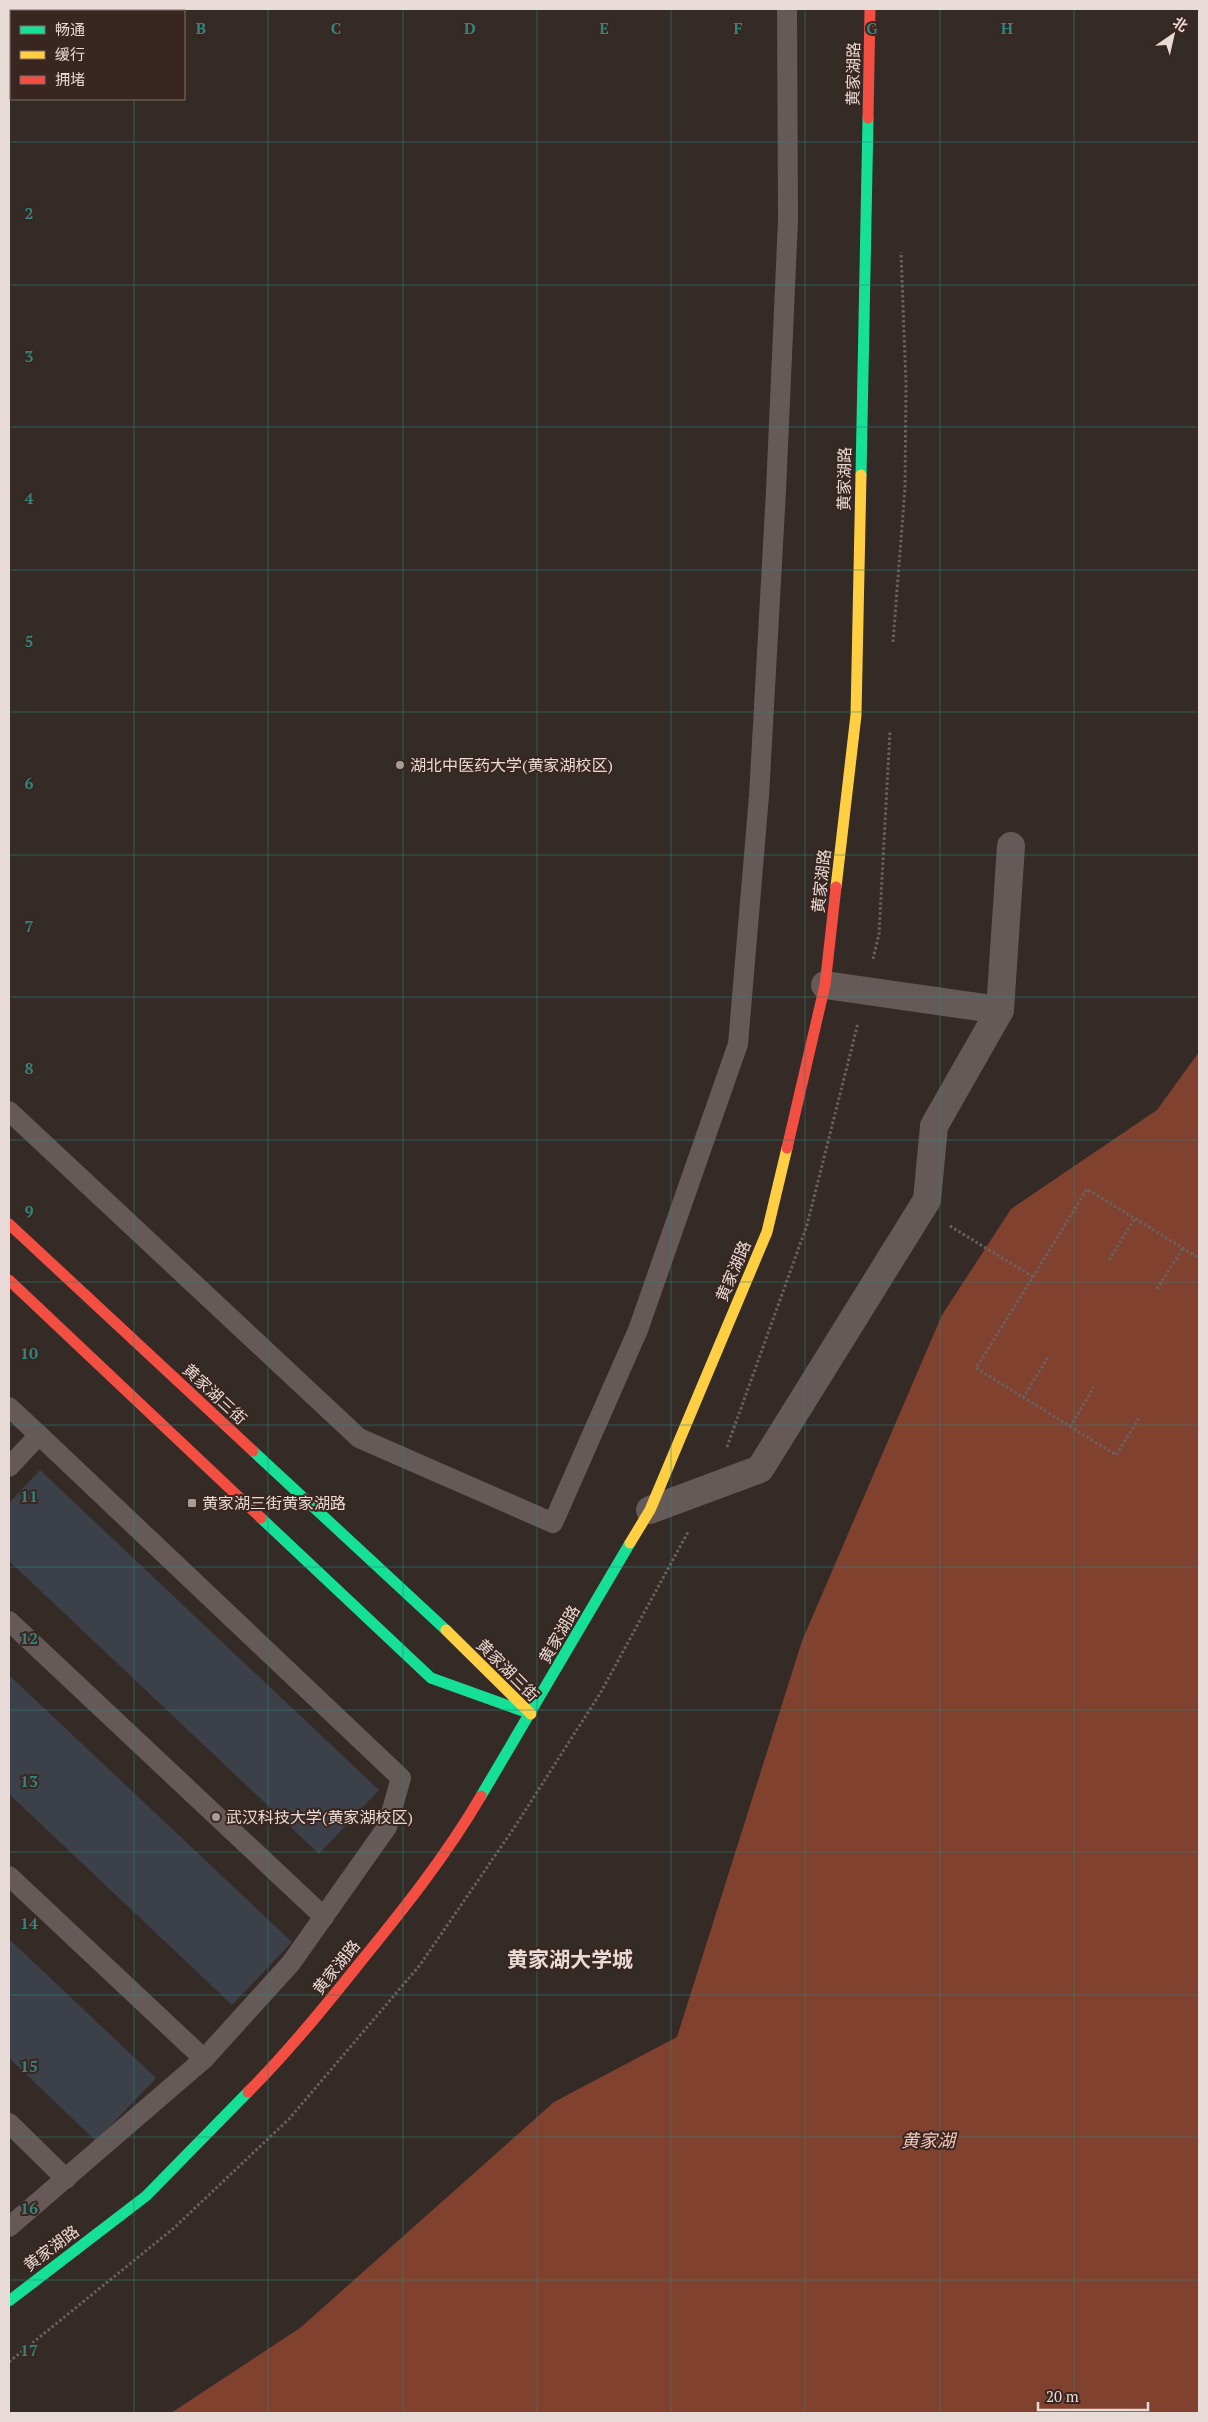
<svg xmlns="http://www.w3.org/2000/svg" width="1208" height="2422" viewBox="0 0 1208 2422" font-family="'PT Serif','Noto Sans SC',serif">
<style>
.water{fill:#81412f}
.building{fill:#3c4149}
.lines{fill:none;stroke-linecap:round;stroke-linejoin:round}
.path{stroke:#6a615e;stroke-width:3;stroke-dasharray:2.5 2.5;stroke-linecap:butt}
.lane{stroke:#655a57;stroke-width:20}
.street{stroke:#655a57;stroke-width:28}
.fast{stroke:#16e098;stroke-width:11}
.slow{stroke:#ffcf43;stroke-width:11}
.jam{stroke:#f24e42;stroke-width:11}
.grid{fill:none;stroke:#30857e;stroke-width:1;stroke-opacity:0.55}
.poi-dot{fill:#a99c98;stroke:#3a2620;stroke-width:2}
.labels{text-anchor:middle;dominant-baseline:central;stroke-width:4;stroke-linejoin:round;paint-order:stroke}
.street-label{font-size:16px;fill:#e8dad6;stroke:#3a2620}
.poi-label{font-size:16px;fill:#e8dad6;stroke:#3a2620;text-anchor:start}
.water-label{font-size:18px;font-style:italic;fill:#f2c7bb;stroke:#3a2620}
.district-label{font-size:21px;font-weight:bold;fill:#e8dad6;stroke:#3a2620}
.grid-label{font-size:16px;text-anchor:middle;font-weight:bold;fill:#30857e;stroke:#3a2620;stroke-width:4;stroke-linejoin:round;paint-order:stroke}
</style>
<rect width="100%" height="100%" fill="#342a26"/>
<polygon class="water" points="1199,1052 1199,2413 171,2413 300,2328 554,2102 677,2037 802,1641 942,1315 1011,1209 1157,1110"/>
<g class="building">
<polygon points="40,1470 379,1790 319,1854 9,1561 9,1503"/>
<polygon points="9,1675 292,1942 232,2005 9,1794"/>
<polygon points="9,1939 156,2078 96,2141 9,2058"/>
</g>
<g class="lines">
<g class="path">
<polyline points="893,642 905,488 906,384 901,252"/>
<polyline points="873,959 879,934 890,731"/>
<polyline points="950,1226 1033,1277 976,1368 1116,1455 1139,1418"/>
<polyline points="1109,1260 1135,1218"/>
<polyline points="1033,1277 1087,1189 1199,1258"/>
<polyline points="1157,1289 1183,1248"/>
<polyline points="1023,1398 1048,1357"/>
<polyline points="1070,1427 1094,1387"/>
<polyline points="727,1447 807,1225 858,1023"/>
<polyline points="9,2362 174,2228 289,2119 420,1965 514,1828 601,1692 688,1532"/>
</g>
<g class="lane">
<polyline points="45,11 46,9"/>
<polyline points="9,79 11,75"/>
<polyline points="9,1111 359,1438 553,1523 638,1330 738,1044 759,796 776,491 788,220 787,9"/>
<polyline points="9,1407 39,1435"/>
<polyline points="9,1467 39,1435 401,1778 387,1827 291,1963 204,2059 9,2227"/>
<polyline points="9,1621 324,1917"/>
<polyline points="9,1876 204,2059"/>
<polyline points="9,2123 66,2179"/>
</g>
<g class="street">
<polyline points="825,985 1000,1010"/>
<polyline points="650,1510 760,1469 927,1200 934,1126 1000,1010 1011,846"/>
</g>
<g class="fast">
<polyline points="861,475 868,118"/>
<polyline points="253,1451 446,1630"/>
<polyline points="261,1518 431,1678 523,1711"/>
<polyline points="481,1796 630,1543"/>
<polyline points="9,2301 146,2196 248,2092"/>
</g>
<g class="slow">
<polyline points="836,887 856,715 861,475"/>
<polyline points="630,1543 650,1510 767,1232 787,1148"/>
<polyline points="446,1630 531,1714"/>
</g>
<g class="jam">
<polyline points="868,118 870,9"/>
<polyline points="787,1148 825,985 836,887"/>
<polyline points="9,1224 253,1451"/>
<polyline points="9,1280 261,1518"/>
<path d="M248,2092C288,2052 323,2009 358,1965C402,1911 446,1856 481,1796"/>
</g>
</g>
<path class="grid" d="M134,9V11M268,9V2413M403,9V2413M537,9V2413M671,9V2413M805,9V2413M940,9V2413M1074,9V2413M134,99V2413M9,142H1199M9,285H1199M9,427H1199M9,570H1199M9,712H1199M9,855H1199M9,997H1199M9,1140H1199M9,1282H1199M9,1425H1199M9,1567H1199M9,1710H1199M9,1852H1199M9,1995H1199M9,2137H1199M9,2280H1199"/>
<g class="poi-dot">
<circle cx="400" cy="765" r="5"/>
<rect x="187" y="1498" width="10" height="10" rx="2.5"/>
<circle cx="216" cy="1817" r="5"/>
</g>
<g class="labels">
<g class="street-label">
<text transform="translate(853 74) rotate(-89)">黄家湖路</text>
<text transform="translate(844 479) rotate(-89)">黄家湖路</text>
<text transform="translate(821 881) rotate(-84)">黄家湖路</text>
<text transform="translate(733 1271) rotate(-67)">黄家湖路</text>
<text transform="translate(215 1394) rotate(43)">黄家湖三街</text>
<text transform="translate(559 1634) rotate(-60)">黄家湖路</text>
<text transform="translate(508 1670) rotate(45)">黄家湖三街</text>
<text transform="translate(336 1967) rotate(-51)">黄家湖路</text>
<text transform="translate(51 2248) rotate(-37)">黄家湖路</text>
</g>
<g class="poi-label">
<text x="410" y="765">湖北中医药大学(黄家湖校区)</text>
<text x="202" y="1503">黄家湖三街黄家湖路</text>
<text x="226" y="1817">武汉科技大学(黄家湖校区)</text>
</g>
<g class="water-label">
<text x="928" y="2140">黄家湖</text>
</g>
<g class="district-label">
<text x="570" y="1959">黄家湖大学城</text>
</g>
</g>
<g class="grid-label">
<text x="201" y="34">B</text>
<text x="336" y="34">C</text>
<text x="470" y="34">D</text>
<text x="604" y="34">E</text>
<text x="738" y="34">F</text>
<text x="872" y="34">G</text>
<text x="1007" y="34">H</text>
<text x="29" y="219">2</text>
<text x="29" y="362">3</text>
<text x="29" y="504">4</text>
<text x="29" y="647">5</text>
<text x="29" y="789">6</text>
<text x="29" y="932">7</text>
<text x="29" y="1074">8</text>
<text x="29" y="1217">9</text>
<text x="29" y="1359">10</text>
<text x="29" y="1502">11</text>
<text x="29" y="1644">12</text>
<text x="29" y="1787">13</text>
<text x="29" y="1929">14</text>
<text x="29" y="2072">15</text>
<text x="29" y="2214">16</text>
<text x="29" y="2356">17</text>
</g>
<rect width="1208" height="2422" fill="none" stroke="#e8dad6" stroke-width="20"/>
<rect x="10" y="10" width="175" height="90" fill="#3a2620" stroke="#806e69"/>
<rect x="20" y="26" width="25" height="8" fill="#16e098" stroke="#806e69"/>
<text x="55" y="35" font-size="15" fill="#e8dad6">畅通</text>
<rect x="20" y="51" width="25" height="8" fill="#ffcf43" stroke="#806e69"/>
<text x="55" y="60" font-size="15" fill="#e8dad6">缓行</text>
<rect x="20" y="76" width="25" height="8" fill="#f24e42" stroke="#806e69"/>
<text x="55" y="85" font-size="15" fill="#e8dad6">拥堵</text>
<g transform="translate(1173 35) rotate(34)" stroke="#3a2620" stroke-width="4" paint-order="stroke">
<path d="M0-4L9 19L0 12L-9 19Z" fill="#e8dad6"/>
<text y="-8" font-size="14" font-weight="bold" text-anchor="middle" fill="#e8dad6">北</text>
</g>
<path d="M1038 2402v8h110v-8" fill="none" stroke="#e8dad6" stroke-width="2.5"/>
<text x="1046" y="2402" font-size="15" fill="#e8dad6" stroke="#3a2620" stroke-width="4" paint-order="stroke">20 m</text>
</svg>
